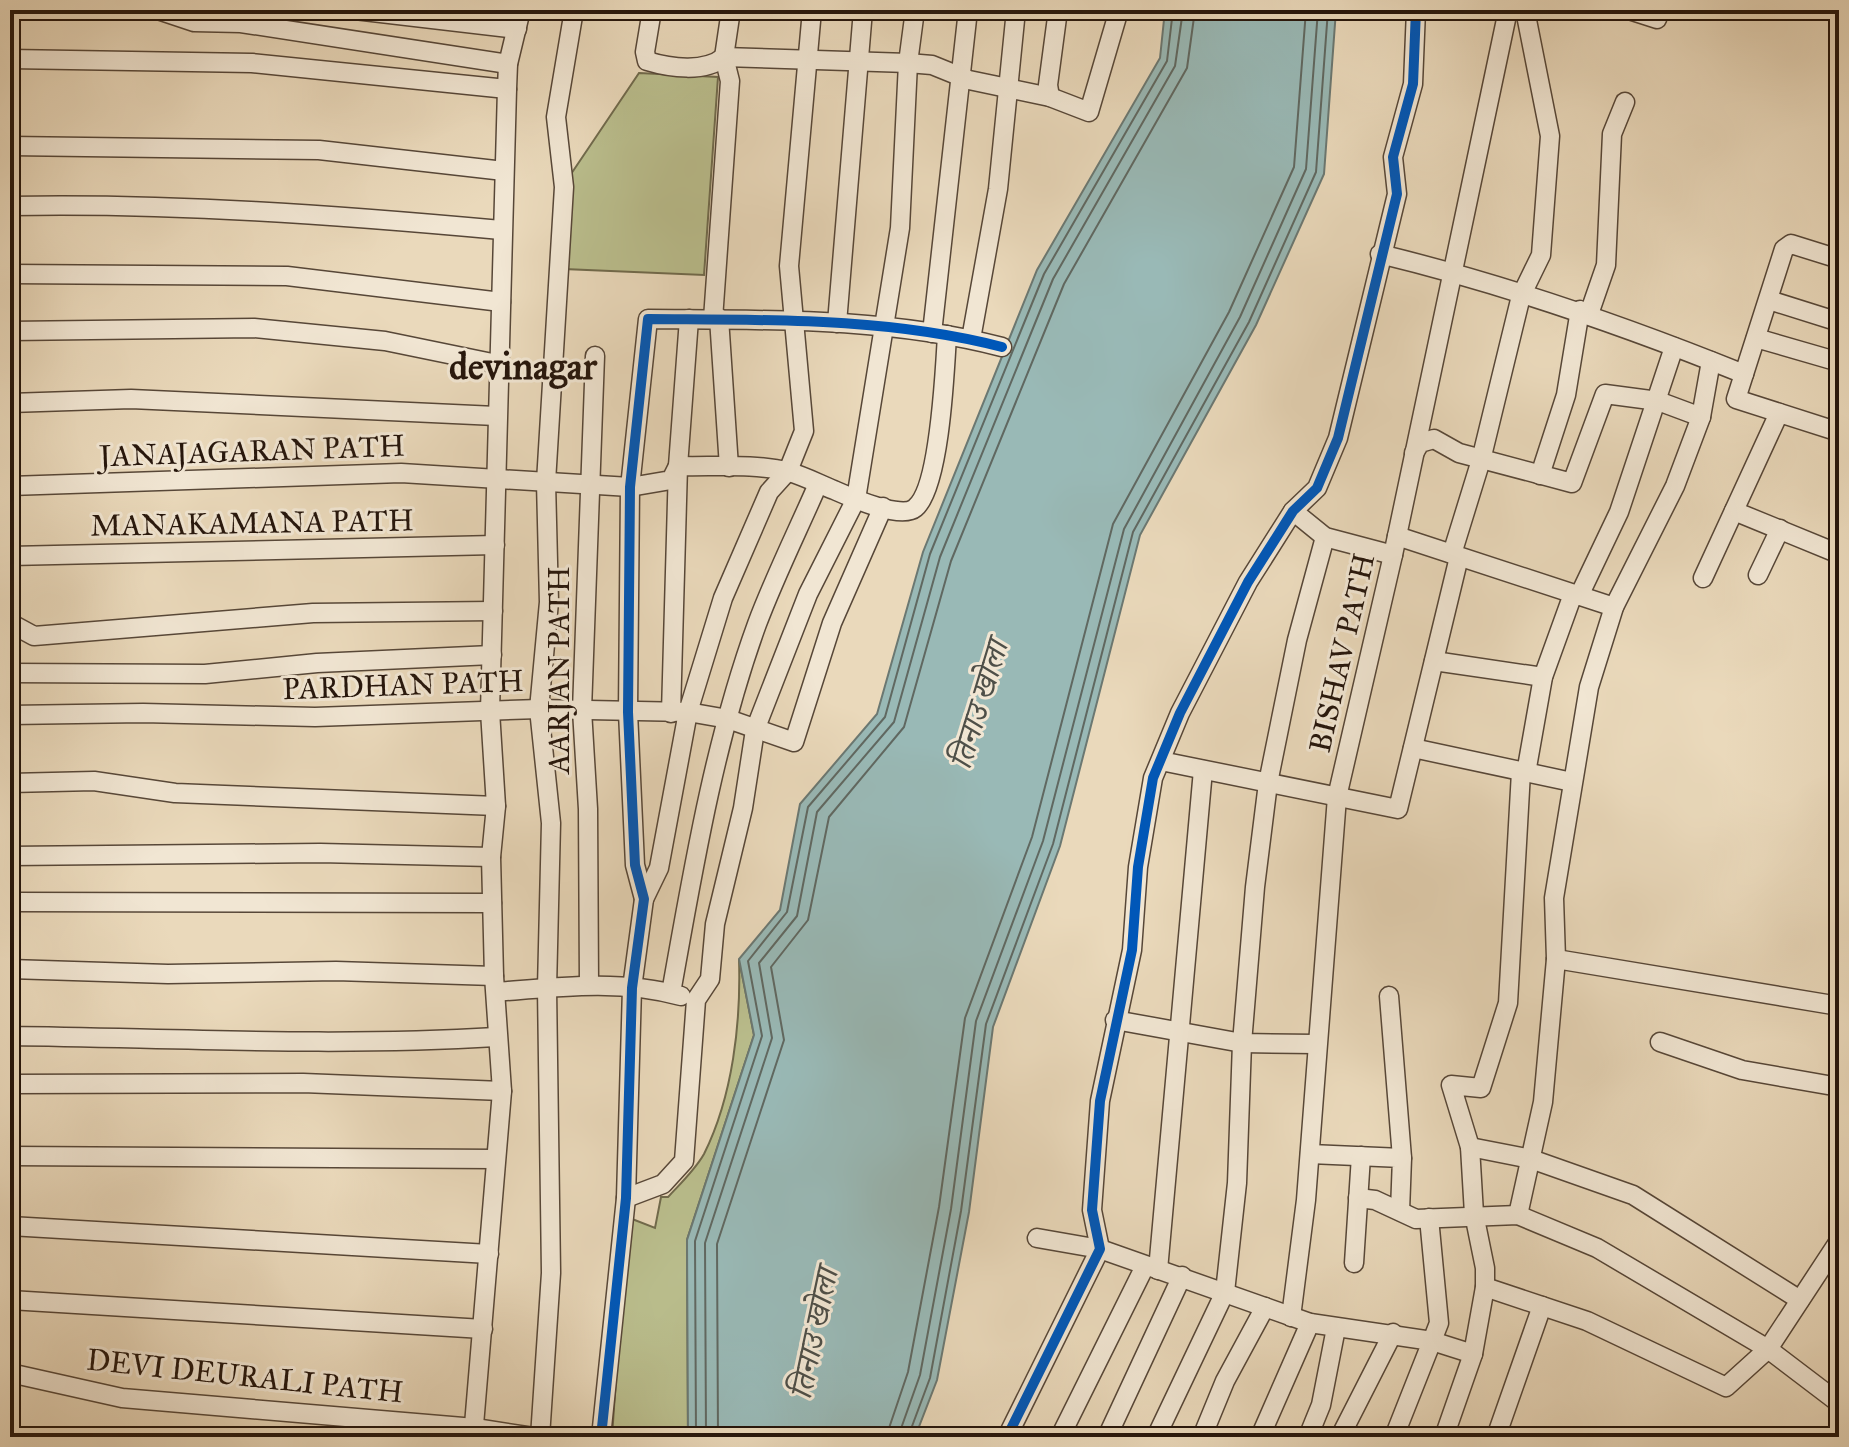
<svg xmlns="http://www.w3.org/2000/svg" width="1849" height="1447" viewBox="0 0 1849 1447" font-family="'IM FELL Great Primer','Noto Serif Devanagari',serif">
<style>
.green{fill:#babe8d;stroke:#706a4c;stroke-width:2}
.water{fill:#99b9b6;stroke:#6b7872;stroke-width:2}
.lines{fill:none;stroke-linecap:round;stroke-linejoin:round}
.shore{stroke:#606861;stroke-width:2}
.minor-casing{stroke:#574738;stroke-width:21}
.minor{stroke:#f1e6d3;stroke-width:18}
.cycleway-casing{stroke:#f1e6d3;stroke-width:15}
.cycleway{stroke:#0057b8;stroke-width:10}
.labels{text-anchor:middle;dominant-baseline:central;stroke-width:6;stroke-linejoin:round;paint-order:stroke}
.street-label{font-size:30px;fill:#26160c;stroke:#f1e6d3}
.water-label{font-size:32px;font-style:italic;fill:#4e4f48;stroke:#f1e6d3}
.district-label{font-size:38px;font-weight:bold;fill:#26160c;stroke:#f1e6d3}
</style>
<rect width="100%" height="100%" fill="#ead9bb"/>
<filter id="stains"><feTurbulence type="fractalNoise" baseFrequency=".0025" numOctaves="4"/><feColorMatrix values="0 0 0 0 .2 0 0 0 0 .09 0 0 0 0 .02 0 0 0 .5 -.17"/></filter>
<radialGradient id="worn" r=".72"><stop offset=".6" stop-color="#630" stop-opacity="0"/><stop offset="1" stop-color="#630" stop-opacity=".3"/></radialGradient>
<g class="green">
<polygon points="639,73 718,77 704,275 564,269 569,177"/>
<path d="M739,959L754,1035L687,1240L688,1437H612L627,1217L655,1228L661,1197H668C680,1184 695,1170 704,1154C733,1096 741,1022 739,959Z"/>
</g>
<polygon class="water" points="1165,10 1336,10 1324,174 1256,325 1140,535 1060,846 993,1027 969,1212 937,1380 915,1437 688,1437 687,1240 754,1035 739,959 780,910 800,804 877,714 923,552 1037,270 1160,58"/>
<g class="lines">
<g class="shore">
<polyline points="696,1437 695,1241 762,1036 748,961 787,912 808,807 885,717 930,554 1044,274 1167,61 1173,10"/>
<polyline points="706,1437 705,1243 772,1038 759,963 797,916 817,812 894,722 940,557 1053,279 1175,66 1183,10"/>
<polyline points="718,1437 717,1244 784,1040 771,967 808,920 829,817 904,727 951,561 1064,284 1187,68 1195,10"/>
<polyline points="886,1437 908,1372 939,1207 965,1018 1032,837 1113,524 1229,312 1294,167 1306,10"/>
<polyline points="898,1437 920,1375 951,1209 976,1021 1043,841 1124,529 1240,317 1306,169 1318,10"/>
<polyline points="908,1437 930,1378 961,1211 986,1024 1053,844 1133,532 1249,322 1316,172 1328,10"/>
</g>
<g class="minor-casing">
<g id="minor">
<polyline points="158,10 194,22 241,23 508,64"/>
<polyline points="355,10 517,29"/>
<path d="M652,10L645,52L647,61C670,68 705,73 724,57L908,63L932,65L969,80L1050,97L1089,112L1119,10"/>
<polyline points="1629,10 1657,19"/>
<polyline points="10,59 252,63 507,89"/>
<polyline points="1050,97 1048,85 1058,10"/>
<polyline points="10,146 319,150 504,171"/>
<path d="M10,206C174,203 337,215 501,230"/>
<path d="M1380,254C1504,284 1625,326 1744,374"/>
<polyline points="1839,259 1791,244 1784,249 1736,399 1839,432"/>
<polyline points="10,274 287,276 501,302"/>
<polyline points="1769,300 1839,322"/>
<polyline points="1589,314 1606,265 1612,134 1625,102"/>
<polyline points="719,318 729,467"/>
<polyline points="713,319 730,81 724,57 731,10"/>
<polyline points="837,323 863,10"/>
<polyline points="10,331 254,328 385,341 497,364"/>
<polyline points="932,333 968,10"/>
<polyline points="1756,338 1839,362"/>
<polyline points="971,339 998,189 1016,10"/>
<polyline points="10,403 131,399 496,416"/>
<polyline points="1414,453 1420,443 1434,439 1459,453 1572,483 1605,394 1658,401 1701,417"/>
<polyline points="1540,475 1566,395 1580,310"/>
<path d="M10,486L401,473L630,487L671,480L678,466C713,467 755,463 789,472C804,476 819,484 834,490C850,497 901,520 915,508C940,488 945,368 947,335"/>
<polyline points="1293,511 1325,537 1393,555"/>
<polyline points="1734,511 1839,554"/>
<polyline points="1397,536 1614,607"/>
<polyline points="1452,554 1481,460 1521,296 1541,255 1550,136 1525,10"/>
<polyline points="10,556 495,545"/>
<polyline points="1758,575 1780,529"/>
<polyline points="1703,578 1779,413"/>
<polyline points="1579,596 1619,512 1674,347"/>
<polyline points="10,623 34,636 313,613 493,611"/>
<polyline points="1434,661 1543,677"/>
<polyline points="10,673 205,674 317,663 492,655"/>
<polyline points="671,713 678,466 689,319"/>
<polyline points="10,715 143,713 315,717 539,709 688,712 728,719 794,742 832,623 883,507"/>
<polyline points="1413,748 1572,782"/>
<polyline points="1161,761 1398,809 1459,557"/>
<polyline points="1526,773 1543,677 1573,594"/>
<polyline points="10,783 94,781 175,793 496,806"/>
<polyline points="10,856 320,853 491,857"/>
<polyline points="644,899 659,868 688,712 723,598 769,492 788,471 804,431 789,266 812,10"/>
<polyline points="10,902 492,903"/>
<polyline points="1556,959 1839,1006"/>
<polyline points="10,969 168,974 336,971 494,976"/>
<polyline points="589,985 588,809 582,710 595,356"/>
<path d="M496,992C557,987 621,979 681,996"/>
<path d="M671,993C693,870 714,742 757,624C775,576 798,530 818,484"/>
<polyline points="1389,996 1402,1158"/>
<polyline points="1115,1020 1242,1043 1316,1044"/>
<path d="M10,1036C171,1038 335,1047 496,1037"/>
<polyline points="1660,1042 1742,1070 1839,1087"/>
<polyline points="10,1084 303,1083 502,1091"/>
<polyline points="1470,1147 1531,1159 1633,1195 1800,1300"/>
<polyline points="1310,1154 1402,1158 1400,1211"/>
<polyline points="10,1156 495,1159"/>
<polyline points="626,1198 663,1184 684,1161 696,1000 710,979 715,924 743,808 755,730 808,594 856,499 900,228 908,63 915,10"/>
<polyline points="1358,1198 1375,1200 1416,1219 1518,1215 1597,1248 1768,1349 1839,1403"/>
<polyline points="1518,1215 1543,1102 1556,959 1554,898 1589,687 1614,607 1675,486 1701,417 1711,361"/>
<polyline points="1429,1218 1439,1323 1432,1341 1473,1354"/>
<polyline points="10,1226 489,1254"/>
<polyline points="1037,1238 1100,1249 1310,1323 1432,1341 1394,1437"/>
<polyline points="1354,1263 1361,1156"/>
<polyline points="1158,1270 1203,770"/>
<polyline points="1485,1287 1587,1321 1726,1387 1768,1349 1839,1241"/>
<polyline points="10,1300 483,1329"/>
<polyline points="1291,1317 1306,1200 1337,797 1393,555 1508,10"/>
<polyline points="10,1373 122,1398 475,1428 533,1437"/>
<polyline points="473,1437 502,1091 494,976 491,857 496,806 490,711 507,89 508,64 521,10"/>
<polyline points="540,1437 551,1273 547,988 551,823 539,709 549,602 546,482 564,187 556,117 574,10"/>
<path d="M601,1437L626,1198L632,988L644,899L635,865L628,712L630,487L648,319C767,320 886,317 1002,347"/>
<polyline points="1007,1437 1100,1249 1092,1210 1100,1101 1132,950 1138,867 1153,778 1180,713 1248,582 1293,511 1317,488 1338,438 1397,194 1393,157 1413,84 1416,10"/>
<polyline points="1060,1437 1144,1268"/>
<polyline points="1107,1437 1182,1276"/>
<polyline points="1156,1437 1225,1292 1237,1183 1242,1043 1255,887 1268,783 1297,640 1325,537"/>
<polyline points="1202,1437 1225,1381 1265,1307"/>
<polyline points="1260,1437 1310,1323"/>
<polyline points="1308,1437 1321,1405 1336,1328"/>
<polyline points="1340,1437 1393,1333"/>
<polyline points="1444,1437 1473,1354 1485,1287 1485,1268 1474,1214 1470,1147 1451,1085 1481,1088 1508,1003 1521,772"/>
<polyline points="1496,1437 1542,1306"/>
</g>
</g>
<use href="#minor" class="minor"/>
<g class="cycleway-casing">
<g id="cycleway">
<path d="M601,1437L626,1198L632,988L644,899L635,865L628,712L630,487L648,319C767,320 886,317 1002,347"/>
<polyline points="1007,1437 1100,1249 1092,1210 1100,1101 1132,950 1138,867 1153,778 1180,713 1248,582 1293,511 1317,488 1338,438 1397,194 1393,157 1413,84 1416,10"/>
</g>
</g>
<use href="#cycleway" class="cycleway"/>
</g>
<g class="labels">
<g class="street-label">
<text transform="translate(252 451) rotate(-2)">JANAJAGARAN PATH</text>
<text transform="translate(252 523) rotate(-1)">MANAKAMANA PATH</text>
<text transform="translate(1342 653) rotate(-77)">BISHAV PATH</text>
<text transform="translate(559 670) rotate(-90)">AARJAN PATH</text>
<text transform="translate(403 685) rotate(-2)">PARDHAN PATH</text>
<text transform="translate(245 1376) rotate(6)">DEVI DEURALI PATH</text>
</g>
<g class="water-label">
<text transform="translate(979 705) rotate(-73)">तिनाउ खोला</text>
<text transform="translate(814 1334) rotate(-78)">तिनाउ खोला</text>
</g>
<g class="district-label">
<text x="523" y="366">devinagar</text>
</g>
</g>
<rect width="1849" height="1447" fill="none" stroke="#ead9bb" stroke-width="40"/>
<rect x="12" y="12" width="1825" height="1423" fill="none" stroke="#26160c" stroke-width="4"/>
<rect x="20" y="20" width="1809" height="1407" fill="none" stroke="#26160c" stroke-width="2"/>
<rect width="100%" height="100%" filter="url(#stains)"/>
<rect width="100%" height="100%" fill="url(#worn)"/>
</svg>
